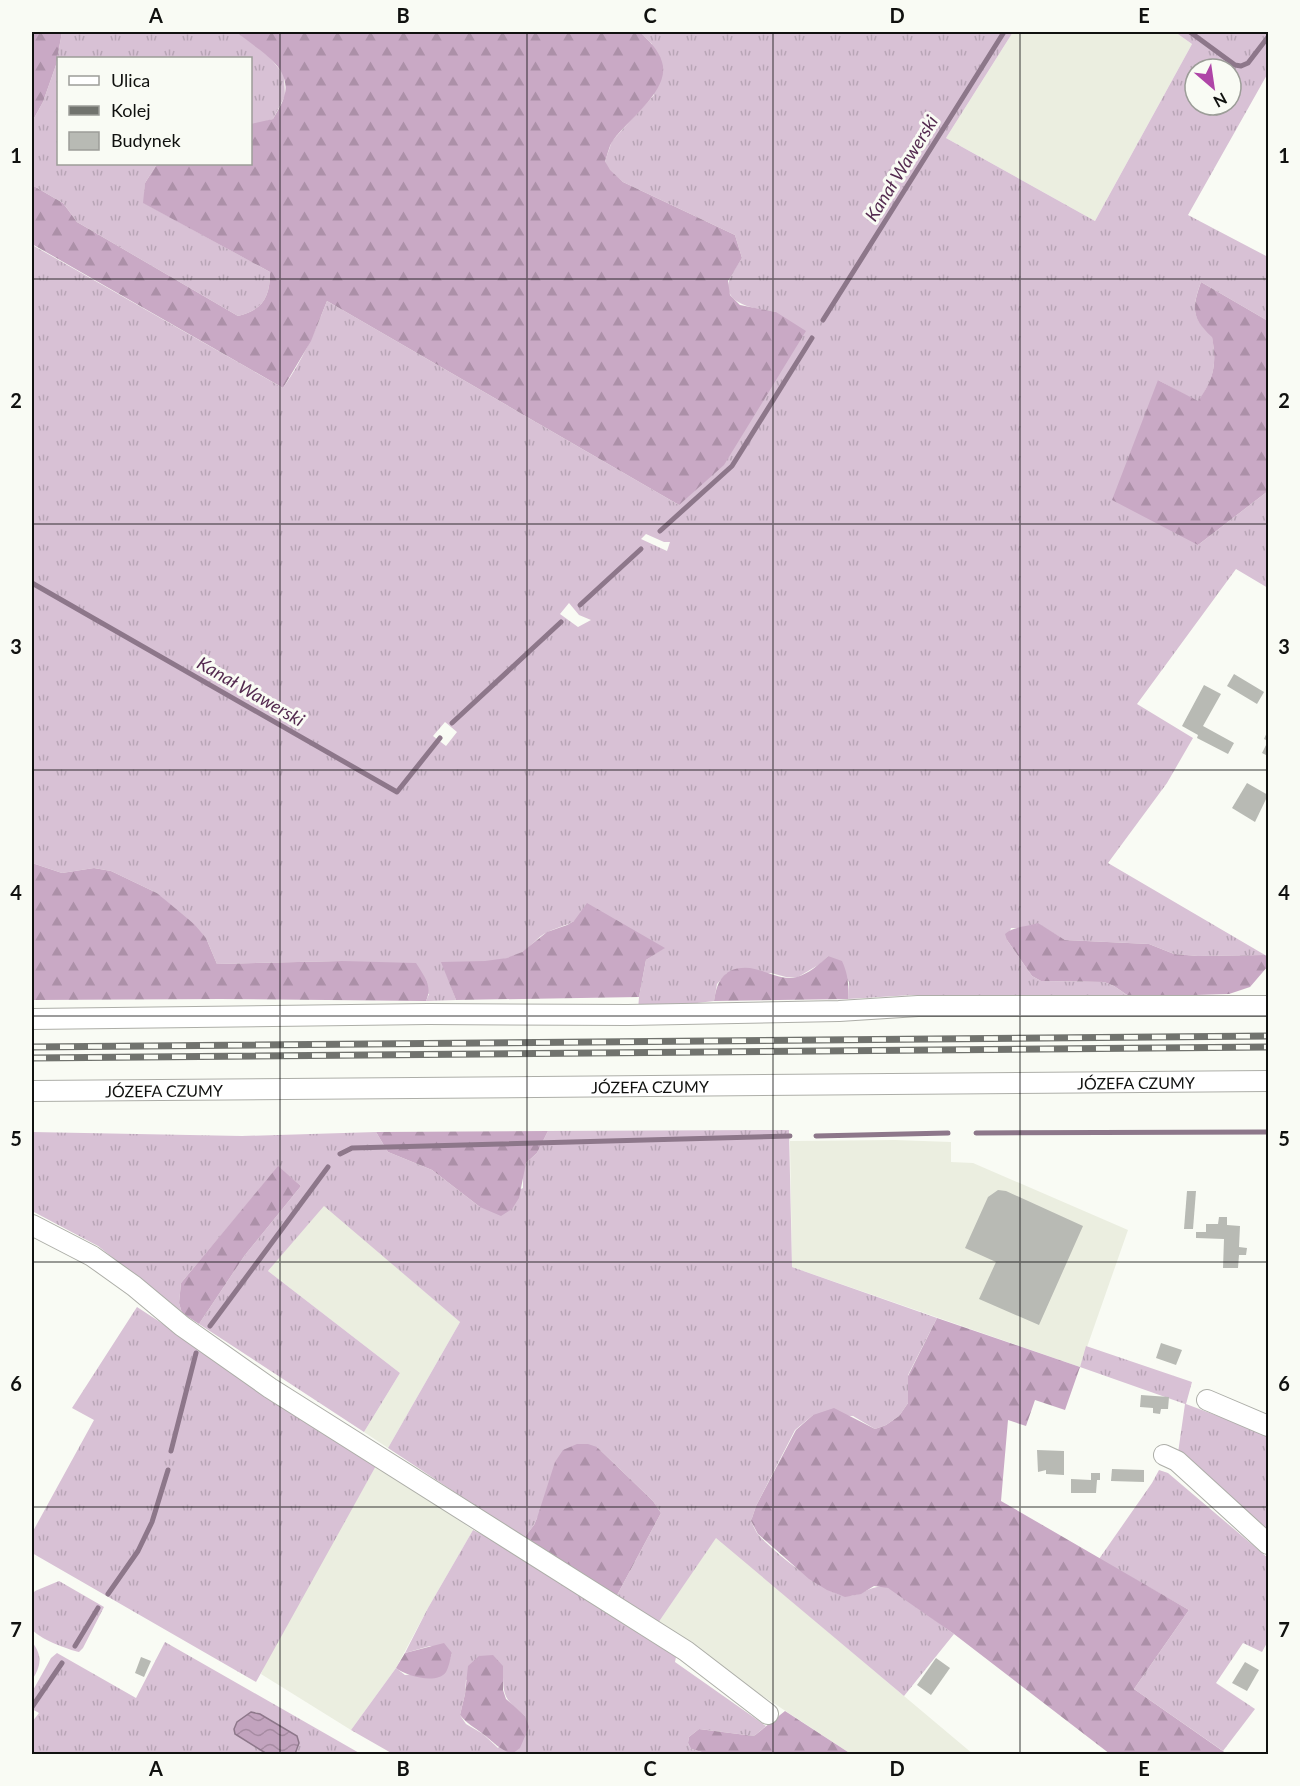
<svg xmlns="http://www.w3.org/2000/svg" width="1300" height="1786" viewBox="0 0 1300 1786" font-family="Lato,sans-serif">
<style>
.built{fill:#ebeee0}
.grass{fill:url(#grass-tufts);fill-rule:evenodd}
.forest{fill:url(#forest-firs)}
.water{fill:url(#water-waves);stroke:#8d778a;stroke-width:1.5}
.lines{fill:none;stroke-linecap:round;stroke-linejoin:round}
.stream{stroke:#8d778a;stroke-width:5}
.building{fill:#b8bab4}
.minor-casing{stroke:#adaea8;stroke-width:22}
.minor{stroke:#fff;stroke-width:20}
.rail-casing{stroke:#71736e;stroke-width:7}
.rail{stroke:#f9fbf4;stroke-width:4.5;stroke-dasharray:14;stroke-linecap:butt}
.grid{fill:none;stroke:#10110f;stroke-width:1.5;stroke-opacity:0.55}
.labels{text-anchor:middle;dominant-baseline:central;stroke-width:6;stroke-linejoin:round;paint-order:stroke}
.street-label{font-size:16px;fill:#10110f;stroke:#f9fbf4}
.water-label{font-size:18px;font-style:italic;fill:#542b50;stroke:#f9fbf4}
.neatline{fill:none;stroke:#10110f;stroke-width:2}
.grid-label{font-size:20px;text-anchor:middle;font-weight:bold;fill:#10110f}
</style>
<defs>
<pattern id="grass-tufts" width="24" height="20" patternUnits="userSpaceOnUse" patternTransform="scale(1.5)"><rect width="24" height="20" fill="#d8c1d5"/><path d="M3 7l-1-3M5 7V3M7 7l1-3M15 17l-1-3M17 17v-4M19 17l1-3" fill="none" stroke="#b8a5b6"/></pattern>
<pattern id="forest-firs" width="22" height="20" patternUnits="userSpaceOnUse" patternTransform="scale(1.5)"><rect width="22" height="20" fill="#c9a9c5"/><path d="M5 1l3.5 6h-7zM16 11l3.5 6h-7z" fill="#ac90a8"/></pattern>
<pattern id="water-waves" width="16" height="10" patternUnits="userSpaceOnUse" patternTransform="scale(1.5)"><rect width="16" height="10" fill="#c2a3be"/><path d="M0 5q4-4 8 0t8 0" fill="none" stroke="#a68ba2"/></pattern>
</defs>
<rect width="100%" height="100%" fill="#f9fbf4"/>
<g class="built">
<polygon points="1013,32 1175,32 1192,44 1095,221 946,138"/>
<polygon points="895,1140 951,1142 951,1162 973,1163 1128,1230 1080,1367 792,1267 790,1141"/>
<polygon points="324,1205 460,1322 388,1448 364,1432 400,1373 268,1271"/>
<polygon points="377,1464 473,1530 428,1608 396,1668 351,1730 261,1674 269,1654"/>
<polygon points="716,1537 904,1696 973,1754 851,1754 656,1626"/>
</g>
<g class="grass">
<path d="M62,32H237L267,54L284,75L285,96L273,119L254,125L250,124V58H58V164H157L145,183L144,203L270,272C270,297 263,310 238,316L77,222L63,203L32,185V122L43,102L56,65Z"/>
<path d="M640,32H1013L946,138L1095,221L1192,44L1175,32H1268V73L1188,215L1268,257V321L1201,282C1192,307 1191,318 1212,336C1217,365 1214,378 1198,402L1158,380L1198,545L1268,491V588L1236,569L1137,704L1193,738L1167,783L1108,863L1265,955L1198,956L1174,954L1149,944L1065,940L1038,924L1025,928H1011L1007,940L1032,976L1041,981L1104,982L1114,986L1130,997L912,995L848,999L849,982L828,956L820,964L798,977H786L771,973H727L717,984L714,1001L638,1010L639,997L646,960L664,948L574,921C566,926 557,927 548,932C538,936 531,947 522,952C499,965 467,962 442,962L456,1000L426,1001L429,994L342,961L217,964L206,938L157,893L111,871L94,868L62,873L32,863V251L34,246L283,388C302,361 315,332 327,301L679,505L776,312C759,309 719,305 730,278C733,271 738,264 742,258L735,235L623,182L609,170L605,161L612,141L654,95L652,44ZM1195,69H1231V105H1195ZM646,534L664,542H670L667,551L641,539ZM569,603L579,615L591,620L578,627L560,614ZM445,722L457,732L446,746L433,736Z"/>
<path d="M789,1130L792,1267L937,1318L908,1375V1403L899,1416L886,1425L875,1429L853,1416L813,1415L795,1430L756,1506L751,1521C753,1525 755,1530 757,1533C768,1548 829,1596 846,1596C861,1597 871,1584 886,1587C897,1590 941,1625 954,1634L904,1696L716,1538L656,1626L615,1599L661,1513L653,1501L597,1447L537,1518L534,1525L524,1538L388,1448L460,1322L324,1206L268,1271L400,1373L364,1432L199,1324L245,1255L301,1186L278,1167L181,1283L179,1303L182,1313L98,1246L32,1211V1132L242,1136L376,1132L388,1152L432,1170L480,1207L523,1188V1173L526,1163L537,1153L548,1131Z"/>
<polygon points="137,1307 377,1464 256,1682 32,1553 32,1533 94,1420 72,1408"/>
<polygon points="1086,1346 1192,1382 1186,1404 1268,1435 1268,1530 1178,1453 1185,1404 1080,1367"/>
<polygon points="1159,1470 1168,1473 1268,1558 1268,1641 1262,1652 1243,1643 1216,1683 1255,1709 1223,1751 1134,1689 1189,1610 1099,1559 1152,1483"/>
<path d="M473,1530L487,1537L676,1657L675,1662L766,1726L754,1736L699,1729L689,1737L688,1743L691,1749L709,1754H393L351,1730L396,1668L405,1675L445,1672L452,1653L430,1646L405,1653L428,1608ZM503,1666C503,1694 502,1698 525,1716L498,1748L483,1734L466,1724L460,1715L465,1694L466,1680Z"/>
<path d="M59,1581L104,1607L83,1648L79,1652C69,1650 37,1638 32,1629C29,1620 31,1605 32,1595L35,1591Z"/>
<path d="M32,1642C43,1656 41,1666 32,1680Z"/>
<polygon points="165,1642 361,1754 295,1754 298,1747 297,1736 256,1712 235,1734 267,1754 32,1754 32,1722 39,1713 32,1709 32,1692 51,1658 57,1653 136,1698"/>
</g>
<g class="forest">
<polygon points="32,32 62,32 56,65 43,102 32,122"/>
<path d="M237,32H640C648,40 659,50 662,62C671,89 628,120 614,139C609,145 608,154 605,161L610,170L623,182L735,235L742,258L728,281L730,295L740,305L776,312L806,331L724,465L679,505L327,301L311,341L283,388L32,244V185L63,203L77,222L238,316C263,310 270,297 270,272L143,203L145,183L157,164H250L251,124L273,119C277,112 282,104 284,97C294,66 255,49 237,32Z"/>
<path d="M1201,282L1268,321V491L1198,545L1112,500L1158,380L1198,401C1214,379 1217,364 1212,337C1191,318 1192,308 1201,282Z"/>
<path d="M32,863L62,873L94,868L111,871L157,893L194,924L206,938L217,964L342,961L416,963C424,976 433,986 426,1001L220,999L32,1000Z"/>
<polygon points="587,903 665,948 646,960 639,997 456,1000 441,962 485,961 507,958 522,952 547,932 567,925 574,921"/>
<path d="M1038,923L1065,940L1149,944L1174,954L1198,956L1265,955L1268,957V966L1250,987L1229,994L1130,997L1114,986L1104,982L1041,981L1032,976L1007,940L1005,934C1014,926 1027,927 1038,923Z"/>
<path d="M828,956L842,961C848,974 849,985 848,999L714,1001C716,988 719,976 732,970C757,961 774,982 797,977C808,974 820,964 828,956Z"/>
<polygon points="548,1131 537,1153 526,1163 519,1198 512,1209 501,1216 480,1207 432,1170 388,1152 376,1132"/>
<polygon points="278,1166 301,1186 245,1255 199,1324 182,1313 179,1303 181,1283"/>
<polygon points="937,1318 1080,1367 1065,1410 1035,1400 1026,1426 1008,1420 1001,1501 1189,1610 1134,1689 1227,1754 1110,1754 954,1634 888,1588 874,1586 861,1594 845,1597 827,1590 809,1579 758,1534 751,1521 756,1506 796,1430 813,1415 834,1408 875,1429 886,1425 899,1416 908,1403 908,1376"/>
<polygon points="577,1444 588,1444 597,1447 653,1501 661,1513 615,1599 524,1538 534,1525 537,1518 555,1462 563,1450"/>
<path d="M444,1643L452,1653C450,1659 449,1667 446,1672C437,1685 406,1676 396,1668L405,1653Z"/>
<path d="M493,1655L503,1666V1690L506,1699L525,1716L529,1727L520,1748L512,1754C496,1747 495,1743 483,1734C474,1727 467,1724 460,1715L465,1694L468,1666L479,1656Z"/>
<polygon points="785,1711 851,1754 709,1754 691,1749 688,1743 689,1737 699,1729 754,1736"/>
</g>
<polygon class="water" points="251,1712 260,1714 297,1736 299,1743 295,1754 267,1754 235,1734 234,1729 237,1722"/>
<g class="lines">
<g class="stream">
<polyline points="1190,32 1235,65 1241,66 1248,63 1268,37"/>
<polyline points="823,320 1004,32"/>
<polyline points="660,531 732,466 812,338"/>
<polyline points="32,583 397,792 440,738"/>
<polyline points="580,605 641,549"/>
<polyline points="452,723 561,622"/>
<polyline points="976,1133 1268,1132"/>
<polyline points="816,1136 948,1133"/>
<polyline points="340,1154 352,1148 790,1136"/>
<polyline points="210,1326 328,1167"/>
<polyline points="171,1451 196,1353"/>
<polyline points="108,1594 138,1551 152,1522 168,1470"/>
<polyline points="75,1646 98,1608"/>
<polyline points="32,1707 62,1663"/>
</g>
</g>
<g class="building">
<polygon points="1234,674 1264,692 1257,704 1227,686"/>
<polygon points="1204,685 1221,694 1203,726 1234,743 1228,754 1197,738 1198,735 1182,726"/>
<polygon points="1268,730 1268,756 1262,753 1268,741 1264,739"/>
<polygon points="1247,783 1268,795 1255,822 1232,808"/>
<polygon points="998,1190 1006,1191 1083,1226 1039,1325 979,1299 996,1262 965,1248 988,1197"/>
<polygon points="1187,1191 1196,1191 1193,1229 1184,1229"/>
<polygon points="1219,1217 1227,1217 1227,1225 1240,1226 1239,1247 1247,1248 1246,1255 1239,1255 1238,1268 1223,1268 1224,1239 1196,1238 1196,1232 1206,1232 1206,1224 1218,1224"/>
<polygon points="1161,1343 1182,1350 1176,1365 1156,1358"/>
<polygon points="1141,1395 1169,1397 1168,1409 1161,1409 1160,1414 1153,1413 1153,1408 1140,1407"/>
<polygon points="1037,1450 1064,1451 1064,1475 1046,1474 1046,1470 1038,1472"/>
<polygon points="1112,1469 1144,1470 1144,1482 1111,1481"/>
<polygon points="1091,1473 1100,1473 1100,1480 1097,1480 1096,1493 1071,1493 1071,1479 1091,1480"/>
<polygon points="141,1657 151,1661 144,1677 135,1673"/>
<polygon points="936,1658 950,1668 931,1695 917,1685"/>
<polygon points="1245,1662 1259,1670 1247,1691 1232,1683"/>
</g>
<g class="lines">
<g class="minor-casing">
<g id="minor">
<polyline points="32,1019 428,1014 628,1015 839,1011 918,1006 1268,1006"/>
<path id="s1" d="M32,1091L1268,1081"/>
<polyline points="32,1225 92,1256 134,1286 182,1326 270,1388 686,1651 768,1714"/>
<polyline points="1207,1400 1268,1426"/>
<polyline points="1164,1455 1177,1461 1268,1544"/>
</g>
</g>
<use href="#minor" class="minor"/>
<g class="rail-casing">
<g id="rail">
<polyline points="32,1047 1268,1036"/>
<polyline points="32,1058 1268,1047"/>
</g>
</g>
<use href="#rail" class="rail"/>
</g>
<path class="grid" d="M280,32V1754M527,32V1754M773,32V1754M1020,32V1754M32,279H1268M32,524H1268M32,770H1268M32,1016H1268M32,1262H1268M32,1507H1268"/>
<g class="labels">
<g class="street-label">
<text stroke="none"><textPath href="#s1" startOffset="1104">JÓZEFA CZUMY</textPath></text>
<text stroke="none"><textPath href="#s1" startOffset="618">JÓZEFA CZUMY</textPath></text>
<text stroke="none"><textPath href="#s1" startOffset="132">JÓZEFA CZUMY</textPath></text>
</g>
<g class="water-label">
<text transform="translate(901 168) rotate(-58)">Kanał Wawerski</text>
<text transform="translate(251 691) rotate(30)">Kanał Wawerski</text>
</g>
</g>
<rect width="1300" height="1786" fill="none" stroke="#f9fbf4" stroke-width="66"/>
<rect x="57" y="57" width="195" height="108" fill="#f9fbf4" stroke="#9c9d98" stroke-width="1.5"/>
<rect x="69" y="76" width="30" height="9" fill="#ffffff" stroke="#9c9d98" stroke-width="1.5"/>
<text x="111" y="87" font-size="18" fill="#10110f">Ulica</text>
<rect x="69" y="106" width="30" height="9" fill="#71736e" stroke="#9c9d98" stroke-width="1.5"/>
<text x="111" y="117" font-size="18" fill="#10110f">Kolej</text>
<rect x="69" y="132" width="30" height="18" fill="#b8bab4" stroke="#9c9d98" stroke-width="1.5"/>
<text x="111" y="147" font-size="18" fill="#10110f">Budynek</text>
<g transform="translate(1213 87) rotate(151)"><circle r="28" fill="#f9fbf4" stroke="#9c9d98" stroke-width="1.5"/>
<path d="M0-4.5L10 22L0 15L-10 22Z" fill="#af45a7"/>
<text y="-9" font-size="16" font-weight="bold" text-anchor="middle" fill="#10110f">N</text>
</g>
<rect x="33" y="33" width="1234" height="1720" class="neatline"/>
<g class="grid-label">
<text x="156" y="23">A</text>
<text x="403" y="23">B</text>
<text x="650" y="23">C</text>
<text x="897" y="23">D</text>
<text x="1144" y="23">E</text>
<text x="16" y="163">1</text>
<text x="1284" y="163">1</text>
<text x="16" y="408">2</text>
<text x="1284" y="408">2</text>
<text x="16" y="654">3</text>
<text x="1284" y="654">3</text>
<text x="16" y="900">4</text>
<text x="1284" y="900">4</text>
<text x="16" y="1146">5</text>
<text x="1284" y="1146">5</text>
<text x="16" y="1391">6</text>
<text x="1284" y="1391">6</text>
<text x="16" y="1637">7</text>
<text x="1284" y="1637">7</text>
<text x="156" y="1776">A</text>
<text x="403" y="1776">B</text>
<text x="650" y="1776">C</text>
<text x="897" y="1776">D</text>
<text x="1144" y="1776">E</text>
</g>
</svg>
